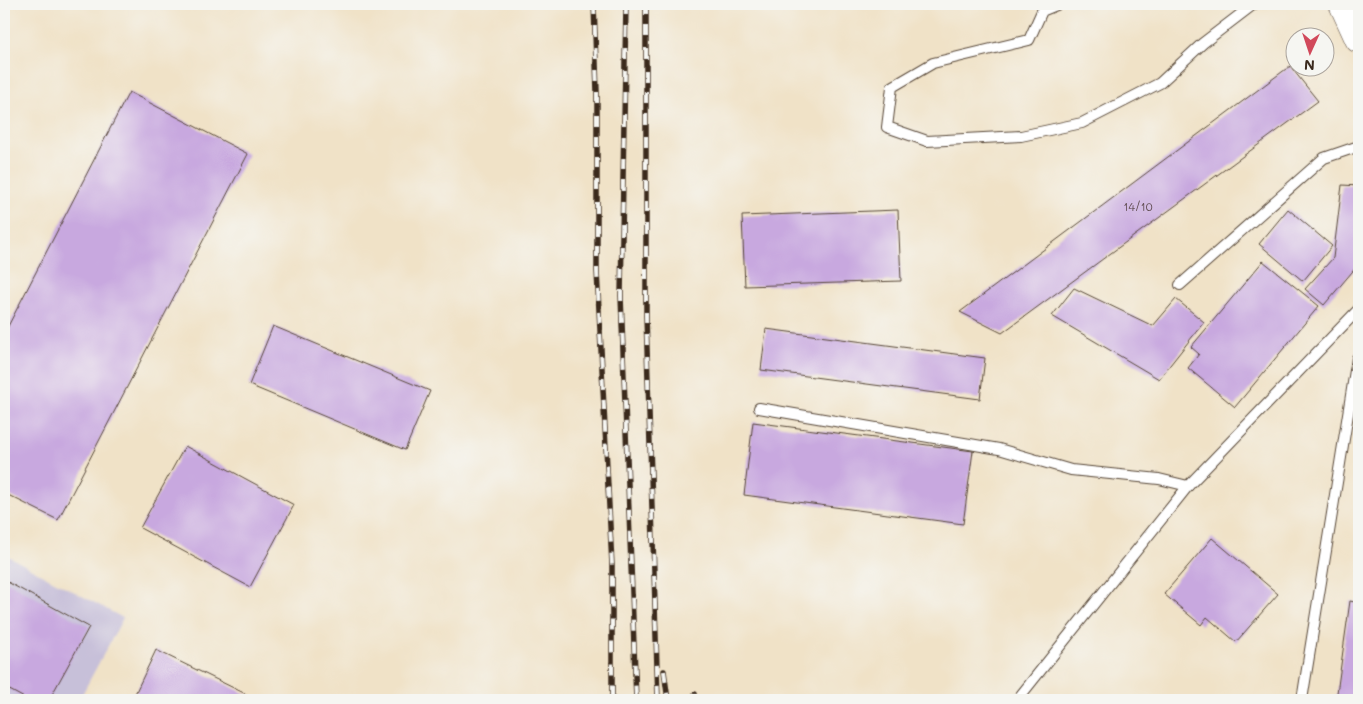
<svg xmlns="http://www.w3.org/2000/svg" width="1363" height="704" viewBox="0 0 1363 704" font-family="Mali,sans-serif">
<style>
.industrial{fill:#c7c0d9}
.building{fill:#c8a8df}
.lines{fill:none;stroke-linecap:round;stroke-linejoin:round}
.service-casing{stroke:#564637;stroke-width:12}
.primary-casing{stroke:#564637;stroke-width:29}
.service{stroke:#fff;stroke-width:10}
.primary{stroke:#fff;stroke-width:28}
.rail-casing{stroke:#3b2a1e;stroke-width:5.5}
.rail{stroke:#f6f6f2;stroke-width:4;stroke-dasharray:11;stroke-linecap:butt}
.labels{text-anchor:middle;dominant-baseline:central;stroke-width:4;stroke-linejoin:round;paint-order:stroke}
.number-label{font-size:11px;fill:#5e4a4e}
</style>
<rect width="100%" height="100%" fill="#f6f6f2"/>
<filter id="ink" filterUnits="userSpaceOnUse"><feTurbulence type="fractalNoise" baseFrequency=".02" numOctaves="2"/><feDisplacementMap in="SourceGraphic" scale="10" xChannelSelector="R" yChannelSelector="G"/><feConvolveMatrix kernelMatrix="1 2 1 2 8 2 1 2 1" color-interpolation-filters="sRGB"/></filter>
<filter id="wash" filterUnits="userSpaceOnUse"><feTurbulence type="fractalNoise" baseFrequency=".0096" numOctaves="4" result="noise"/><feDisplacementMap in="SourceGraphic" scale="20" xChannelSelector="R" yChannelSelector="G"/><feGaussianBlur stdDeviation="1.12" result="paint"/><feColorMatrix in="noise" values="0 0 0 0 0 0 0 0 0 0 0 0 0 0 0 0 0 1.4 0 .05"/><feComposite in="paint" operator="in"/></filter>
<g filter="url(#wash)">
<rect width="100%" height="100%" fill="#f0e2c7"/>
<polygon class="industrial" points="4,554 123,618 79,700 4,700"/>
<g id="blocks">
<g class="building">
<polygon points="1290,66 1318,101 1002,333 960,312"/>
<polygon points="129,92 248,154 58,520 4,493 4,334"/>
<polygon points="1342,185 1359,186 1358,265 1324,305 1305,289 1333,258"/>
<polygon points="1288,209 1332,246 1303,281 1259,244"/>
<polygon points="898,210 901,281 745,286 742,216"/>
<polygon points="1263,261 1319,306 1235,407 1188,368 1199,354 1191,347"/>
<polygon points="1074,288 1153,326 1176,299 1204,322 1159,379 1052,316"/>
<polygon points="273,326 430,391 405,450 249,385"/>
<polygon points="766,329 985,358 980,399 761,370"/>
<polygon points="753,422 973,451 963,524 744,495"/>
<polygon points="185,446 294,505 250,587 140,528"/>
<polygon points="1212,538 1278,594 1236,642 1207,617 1201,625 1164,594"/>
<polygon points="4,580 89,627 49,700 28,700 4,687"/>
<polygon points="1350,601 1359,603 1359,700 1336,700"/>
<polygon points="156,650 248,695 245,700 144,700 134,696"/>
</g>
</g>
</g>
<g filter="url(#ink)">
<use href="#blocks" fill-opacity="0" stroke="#564637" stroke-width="1"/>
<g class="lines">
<g class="service-casing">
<g id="service">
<polyline points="1059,4 1042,11 1029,40 933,63 892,87 887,127 927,141 1021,136 1082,123 1160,83 1203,43 1254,4"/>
<polyline points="1180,285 1324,158 1359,146"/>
<polyline points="759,408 999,449 1071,470 1159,479 1188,486"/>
<polyline points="1017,700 1188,486 1359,309"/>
<polyline points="1302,700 1357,358"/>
</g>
</g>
<g class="primary-casing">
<polyline id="primary" points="1343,4 1359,39"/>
</g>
<use href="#service" class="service"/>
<use href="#primary" class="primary"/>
<g class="rail-casing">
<g id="rail">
<polyline points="594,4 597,92 597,271 612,565 612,700"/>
<polyline points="626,4 621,296 636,700"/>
<polyline points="646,4 646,316 658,700"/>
<polyline points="664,671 668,700"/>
<polyline points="695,694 695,700"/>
</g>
</g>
<use href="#rail" class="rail"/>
</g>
</g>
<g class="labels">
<g class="number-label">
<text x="1138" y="206">14/10</text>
</g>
</g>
<rect width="1363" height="704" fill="none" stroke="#f6f6f2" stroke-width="20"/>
<g transform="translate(1310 52) rotate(183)"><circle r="24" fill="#f6f6f2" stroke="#aba49d"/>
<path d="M0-4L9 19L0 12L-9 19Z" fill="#d1495b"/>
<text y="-8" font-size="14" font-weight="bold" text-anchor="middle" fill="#3b2a1e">N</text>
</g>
</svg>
